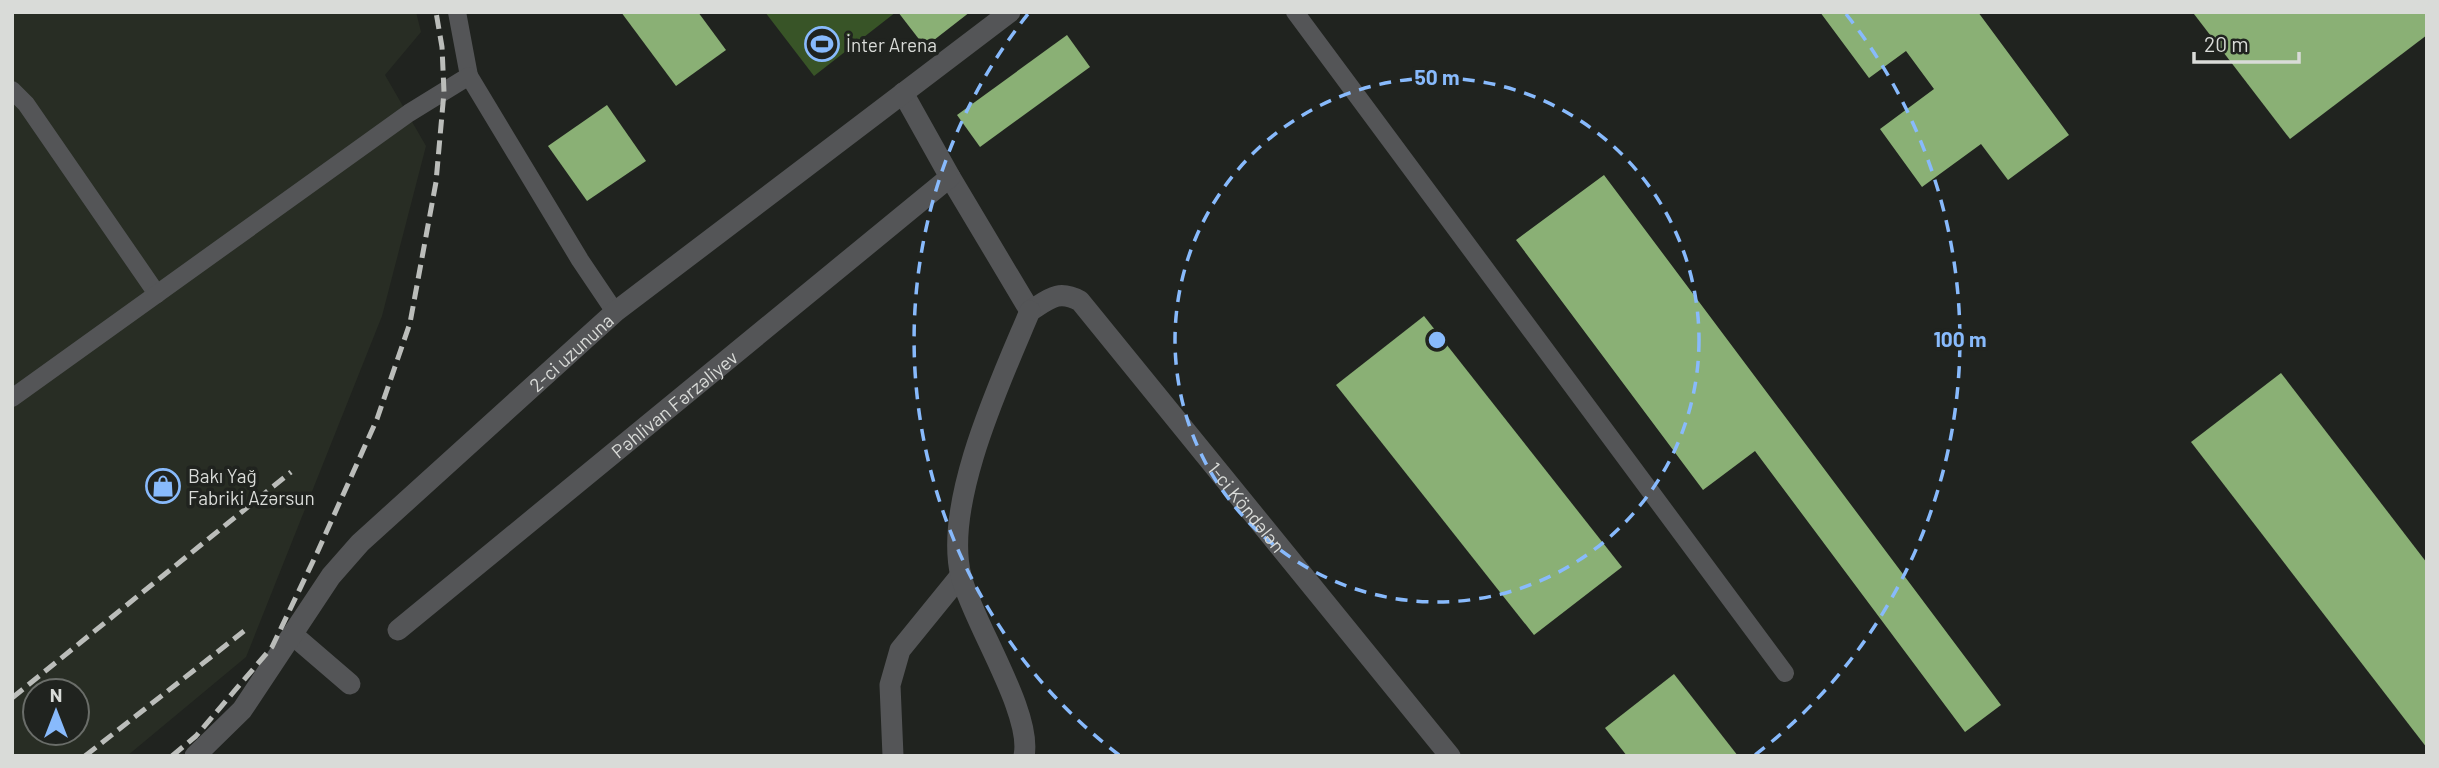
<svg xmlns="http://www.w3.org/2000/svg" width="2439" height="768" viewBox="0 0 2439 768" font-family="Barlow,sans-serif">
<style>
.built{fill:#282d24;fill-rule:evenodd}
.green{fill:#385427}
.building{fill:#8ab075}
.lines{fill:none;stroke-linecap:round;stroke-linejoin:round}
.lane{stroke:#545557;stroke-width:18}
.street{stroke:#545557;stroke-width:21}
.rail{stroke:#bbbdba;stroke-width:5;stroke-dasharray:14 7;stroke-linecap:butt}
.ring{fill:none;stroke:#88bafc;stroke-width:3.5;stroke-dasharray:12 9}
.labels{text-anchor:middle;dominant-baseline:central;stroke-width:7;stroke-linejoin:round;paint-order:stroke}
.poi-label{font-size:19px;fill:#d9dbd8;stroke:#20231f;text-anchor:start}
.street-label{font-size:19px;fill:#d9dbd8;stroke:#20231f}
.centre{fill:#88bafc;stroke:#20231f;stroke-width:3.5}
.ring-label{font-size:21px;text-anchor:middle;font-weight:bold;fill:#88bafc;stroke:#20231f;stroke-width:7;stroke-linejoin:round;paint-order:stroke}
</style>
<rect width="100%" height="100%" fill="#20231f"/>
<path class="built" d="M12,12H416L421,32L385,75L426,146L382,316L246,657L127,756H12ZM35,691H77V733H35Z"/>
<polygon class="green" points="765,12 896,12 814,76"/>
<g class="building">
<polygon points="621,12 698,12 726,50 676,86"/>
<polygon points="898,12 970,12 925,47"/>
<polygon points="1820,12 1978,12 2069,135 2008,180 1981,144 1922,187 1880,129 1934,89 1906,51 1869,78"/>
<polygon points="2196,12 2427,12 2427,35 2290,139 2194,14"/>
<polygon points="1067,35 1090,67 980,147 957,115"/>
<polygon points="607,105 646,161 587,201 548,146"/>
<polygon points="1604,175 2001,705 1965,732 1755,451 1703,490 1516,240"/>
<polygon points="1424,316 1622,567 1534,635 1336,385"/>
<polygon points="2281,373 2427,563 2427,748 2191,442"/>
<polygon points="1674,674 1738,756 1627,756 1605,728"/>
</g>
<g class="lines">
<g class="lane">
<polyline points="457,12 469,76"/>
<polyline points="1295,12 1785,673"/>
<polyline points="12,90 26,104 157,294"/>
<polyline points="12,398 409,113 469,76 580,260 615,312"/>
</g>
<g class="street">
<polyline points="903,93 950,177 1030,311"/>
<path id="s1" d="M1030,311C1049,299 1058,289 1080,301L1450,756"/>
<path id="s2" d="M398,630L950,177"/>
<polyline points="293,635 350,684"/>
<path id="s3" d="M195,756L242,710L331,576L360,543L615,312L1010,12"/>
<polyline points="893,756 890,685 900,650 961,575"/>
<path d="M1024,756C1033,713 973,623 961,576C943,503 1001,380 1030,311"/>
</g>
<g class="rail">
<polyline points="12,698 291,472"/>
<polyline points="85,756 244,631"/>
<polyline points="172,756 196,736 272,647 317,553 377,419 410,323 436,182 444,92 442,47 436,12"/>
</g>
</g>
<g class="ring">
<circle cx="1437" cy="340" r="262"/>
<path d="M1119 755A523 523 0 0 1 1028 14M1846 14A523 523 0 0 1 1755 755"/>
</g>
<defs>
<g id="stadium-ring" transform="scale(1.75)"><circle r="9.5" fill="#20231f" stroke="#88bafc" stroke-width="1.5"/><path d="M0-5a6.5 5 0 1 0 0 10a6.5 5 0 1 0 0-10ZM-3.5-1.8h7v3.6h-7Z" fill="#88bafc"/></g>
<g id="shop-ring" transform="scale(1.75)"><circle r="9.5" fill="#20231f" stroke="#88bafc" stroke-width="1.5"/><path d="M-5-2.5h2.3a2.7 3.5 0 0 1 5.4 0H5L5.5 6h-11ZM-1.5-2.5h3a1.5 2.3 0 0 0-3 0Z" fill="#88bafc"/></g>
</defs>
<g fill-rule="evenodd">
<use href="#stadium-ring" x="822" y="44"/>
<use href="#shop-ring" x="163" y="486"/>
</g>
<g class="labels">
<g class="poi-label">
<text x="846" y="44">İnter Arena</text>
<text x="188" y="475">Bakı Yağ<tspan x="188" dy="22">Fabriki Azərsun</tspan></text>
</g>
<g class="street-label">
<text stroke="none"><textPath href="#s3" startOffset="555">2-ci uzununa</textPath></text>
<text stroke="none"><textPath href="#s2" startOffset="357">Pəhlivan Fərzəliyev</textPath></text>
<text stroke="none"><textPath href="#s1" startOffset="320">1-ci Köndələn</textPath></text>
</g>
</g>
<circle cx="1437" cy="340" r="10" class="centre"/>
<g class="ring-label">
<text x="1437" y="85">50 m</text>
<text x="1960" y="347">100 m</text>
</g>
<rect width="2439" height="768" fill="none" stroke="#d9dbd8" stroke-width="28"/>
<g transform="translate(56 712)"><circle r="33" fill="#20231f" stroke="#6a6d69" stroke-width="2"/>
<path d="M0-5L12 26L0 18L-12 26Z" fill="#88bafc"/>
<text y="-10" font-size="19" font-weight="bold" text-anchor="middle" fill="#d9dbd8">N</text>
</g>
<path d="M2194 52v10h105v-10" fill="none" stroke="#d9dbd8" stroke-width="3.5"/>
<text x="2204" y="52" font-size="21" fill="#d9dbd8" stroke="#20231f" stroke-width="5" paint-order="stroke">20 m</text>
</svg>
